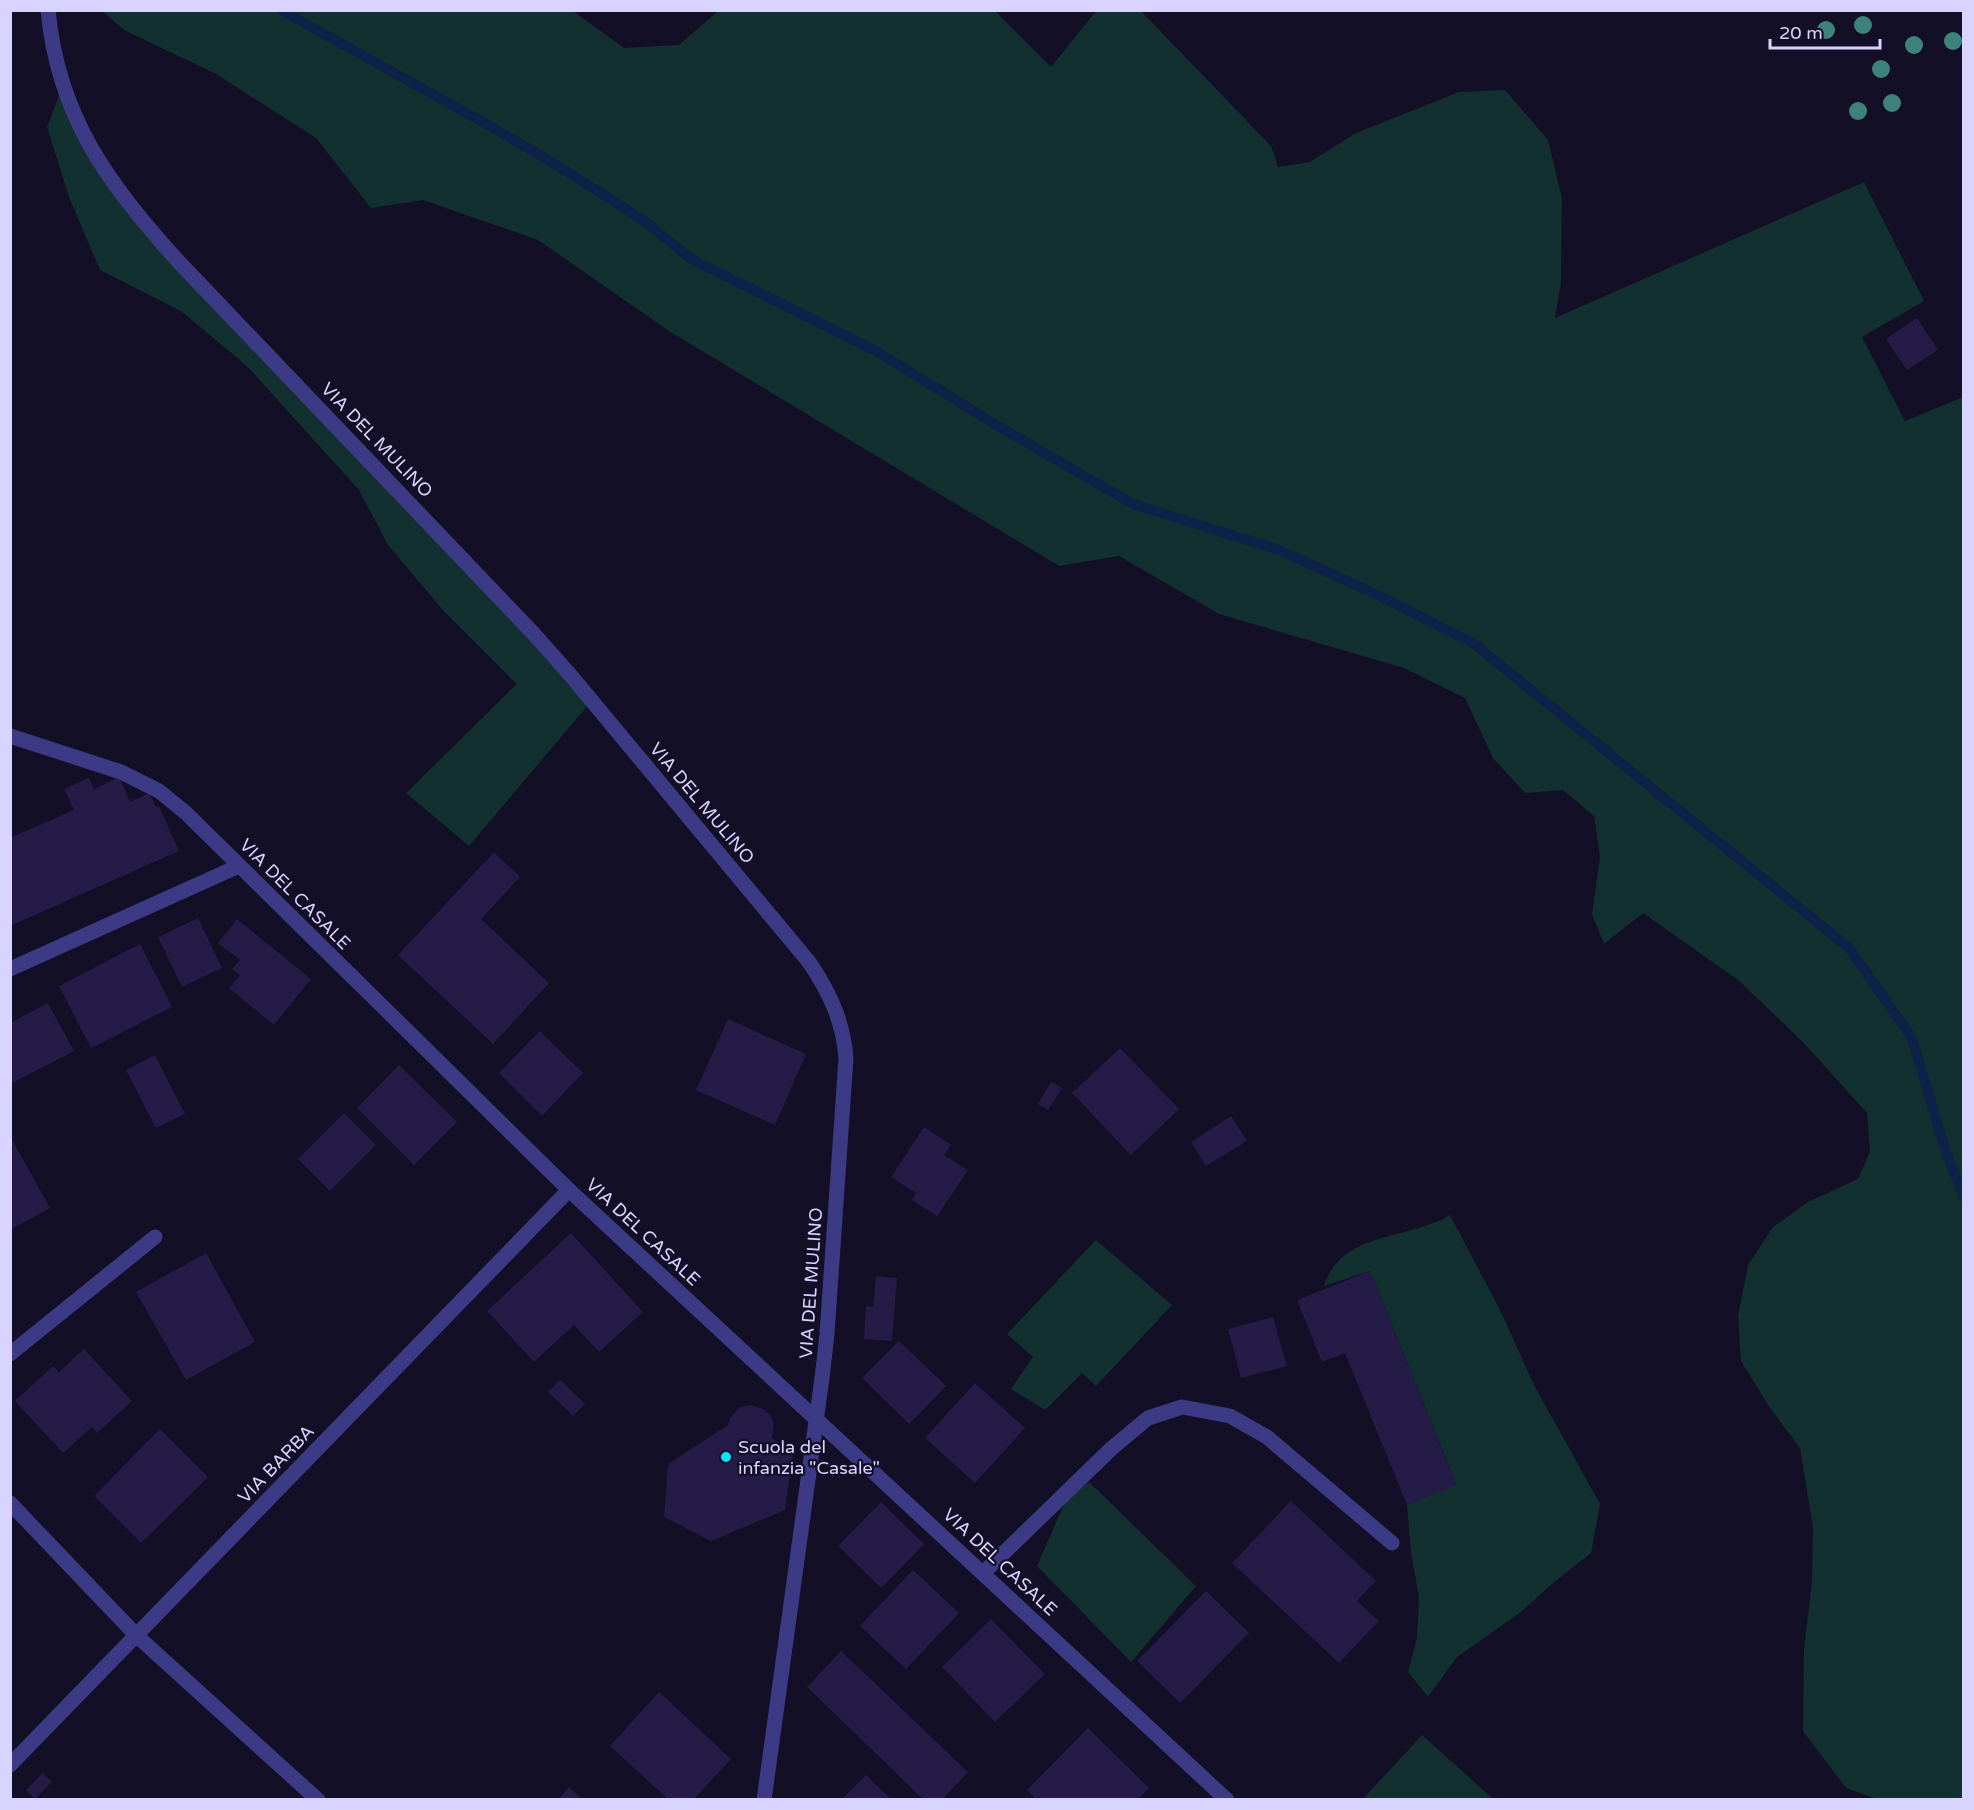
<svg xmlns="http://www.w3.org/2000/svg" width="1974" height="1810" viewBox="0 0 1974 1810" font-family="'Varela Round',sans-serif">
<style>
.green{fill:#12302f}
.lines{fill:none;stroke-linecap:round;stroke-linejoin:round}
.stream{stroke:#0c2248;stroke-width:10}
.building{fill:#241b47}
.service{stroke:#3d3a85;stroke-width:15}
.minor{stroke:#3d3a85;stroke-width:15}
.tree{fill:#3d827b}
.poi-dot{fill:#00e5ff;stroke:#130f26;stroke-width:2}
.labels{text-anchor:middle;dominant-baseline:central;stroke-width:4.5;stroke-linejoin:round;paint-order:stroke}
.street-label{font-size:18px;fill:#d9d4ff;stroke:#130f26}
.poi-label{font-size:18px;fill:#d9d4ff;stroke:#130f26;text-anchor:start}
</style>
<rect width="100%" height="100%" fill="#130f26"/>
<g class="green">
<polygon points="102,11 573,11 624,48 679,45 718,11 995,11 1051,67 1096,11 1141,11 1271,146 1278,167 1310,162 1356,133 1459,92 1505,90 1548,140 1562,198 1561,282 1555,318 1864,182 1924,301 1862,337 1905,421 1963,397 1963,1799 1877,1799 1846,1788 1803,1731 1804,1649 1812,1581 1813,1528 1800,1448 1770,1408 1741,1361 1738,1316 1748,1265 1773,1227 1808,1202 1858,1179 1870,1152 1867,1113 1801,1040 1738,980 1643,913 1604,944 1592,914 1600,857 1594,816 1563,790 1525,793 1493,758 1465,698 1404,668 1219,614 1119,556 1059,566 669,331 538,240 423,200 371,208 316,138 216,74 124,30"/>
<polygon points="61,90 104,178 589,704 469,846 406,793 517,684 441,608 388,545 359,490 248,367 181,311 100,270 69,197 47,127"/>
<path d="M1450,1215L1502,1314L1534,1385L1600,1504L1591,1553L1553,1583L1521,1612L1457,1657L1428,1697L1408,1672L1417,1638L1419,1598L1411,1552L1407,1505L1456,1484L1370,1271L1324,1286C1341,1231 1409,1240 1450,1215Z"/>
<polygon points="1096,1240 1172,1305 1096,1386 1082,1373 1045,1410 1011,1389 1033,1357 1007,1334"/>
<polygon points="1089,1482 1196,1586 1131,1662 1037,1566 1065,1502"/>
<polygon points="1422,1735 1493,1799 1363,1799"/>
</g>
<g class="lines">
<polyline class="stream" points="281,10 490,126 560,167 646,222 691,259 876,351 998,426 1133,504 1279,550 1378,595 1473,643 1849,948 1912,1038 1945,1149 1964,1197"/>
</g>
<g class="building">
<polygon points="1917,318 1938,350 1907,370 1886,339"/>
<polygon points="119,777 130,802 149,793 156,807 159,806 179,851 10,926 10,838 74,810 64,789 89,778 94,789"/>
<polygon points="494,852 520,877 481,919 549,983 493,1044 398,955"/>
<polygon points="198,918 222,968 182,987 158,937"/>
<polygon points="237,919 311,979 274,1025 229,988 240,975 232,969 240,960 218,943"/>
<polygon points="140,944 172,1007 91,1048 59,986"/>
<polygon points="48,1003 74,1051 10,1084 10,1023"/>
<polygon points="728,1019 806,1054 775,1125 696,1090"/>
<polygon points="540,1031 583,1073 542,1116 499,1073"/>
<polygon points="1120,1048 1179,1109 1131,1155 1072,1093"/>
<polygon points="155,1055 185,1114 156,1128 126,1070"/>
<polygon points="399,1065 457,1122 414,1165 357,1108"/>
<polygon points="1051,1082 1062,1088 1048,1110 1038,1104"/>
<polygon points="344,1113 376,1145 330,1191 298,1159"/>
<polygon points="1231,1116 1247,1141 1206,1166 1191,1142"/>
<polygon points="924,1127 951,1145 944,1155 968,1170 937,1216 912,1200 916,1193 891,1177"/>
<polygon points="10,1136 50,1208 10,1230"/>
<polygon points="571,1233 643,1312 599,1352 574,1325 534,1362 487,1311"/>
<polygon points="206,1253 255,1342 186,1380 136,1292"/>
<polygon points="1370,1271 1456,1485 1407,1505 1345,1353 1322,1362 1297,1300"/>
<polygon points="876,1276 897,1278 892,1341 864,1339 866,1306 873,1307"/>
<polygon points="1273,1317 1287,1366 1241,1378 1228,1329"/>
<polygon points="899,1341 946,1386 909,1424 862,1378"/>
<polygon points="84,1349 132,1401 97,1433 92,1427 63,1453 15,1401 53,1366 59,1372"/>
<polygon points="560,1380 585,1404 573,1416 548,1392"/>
<polygon points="975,1383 1025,1428 975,1483 925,1438"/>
<polygon points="751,1405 763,1409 770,1415 774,1423 772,1438 793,1452 785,1510 711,1541 664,1517 668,1464 728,1425 730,1418 740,1407"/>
<polygon points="160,1429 208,1477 141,1543 94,1496"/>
<polygon points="1291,1501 1376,1581 1357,1601 1379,1621 1339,1663 1232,1563"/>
<polygon points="881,1502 924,1544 881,1588 838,1546"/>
<polygon points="913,1570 959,1613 906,1669 860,1626"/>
<polygon points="1206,1591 1249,1633 1180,1703 1137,1661"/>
<polygon points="991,1619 1045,1674 995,1722 942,1667"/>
<polygon points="841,1651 968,1772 942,1800 924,1800 807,1687"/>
<polygon points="659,1692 731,1759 693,1800 669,1800 610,1746"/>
<polygon points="1088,1728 1149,1788 1137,1800 1037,1800 1027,1790"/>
<polygon points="43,1773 52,1782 35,1799 26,1790"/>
<polygon points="866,1775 892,1800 841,1800"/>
<polygon points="569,1787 583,1800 558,1800"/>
</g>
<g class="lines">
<polyline class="service" points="983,1573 1112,1448 1148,1418 1182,1407 1230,1416 1267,1437 1392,1543"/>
<g class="minor">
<path d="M48,10C58,117 108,183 177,260L533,633L572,677L809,962C830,993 843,1021 846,1058L827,1334L822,1378L764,1800"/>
<polyline points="10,736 121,772 159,791 186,813 569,1190 1227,1800"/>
<polyline points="10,969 239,866"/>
<polyline points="10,1354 155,1237"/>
<polyline points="10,1503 137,1636 318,1800"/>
<polyline points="10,1765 569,1190"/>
</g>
</g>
<g class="tree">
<circle cx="1863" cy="25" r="9"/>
<circle cx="1826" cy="30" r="9"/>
<circle cx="1953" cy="41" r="9"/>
<circle cx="1914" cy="45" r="9"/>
<circle cx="1881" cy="69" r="9"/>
<circle cx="1892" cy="103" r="9"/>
<circle cx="1858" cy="111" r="9"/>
</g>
<circle class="poi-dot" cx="726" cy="1457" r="6"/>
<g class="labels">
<g class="street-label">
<text transform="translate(377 440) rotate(46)">VIA DEL MULINO</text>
<text transform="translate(702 803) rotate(50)">VIA DEL MULINO</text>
<text transform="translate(295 894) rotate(45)">VIA DEL CASALE</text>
<text transform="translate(643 1232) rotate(43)">VIA DEL CASALE</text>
<text transform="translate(811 1283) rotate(-86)">VIA DEL MULINO</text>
<text transform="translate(276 1464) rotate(-46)">VIA BARBA</text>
<text transform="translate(1000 1562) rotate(43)">VIA DEL CASALE</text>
</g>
<g class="poi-label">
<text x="738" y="1447">Scuola del<tspan x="738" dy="21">infanzia "Casale"</tspan></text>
</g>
</g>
<rect width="1974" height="1810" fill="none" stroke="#d9d4ff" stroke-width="24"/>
<path d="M1770 39v9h110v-9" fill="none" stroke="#d9d4ff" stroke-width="3"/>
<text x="1779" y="39" font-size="18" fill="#d9d4ff" stroke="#130f26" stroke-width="4.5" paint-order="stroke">20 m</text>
</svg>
